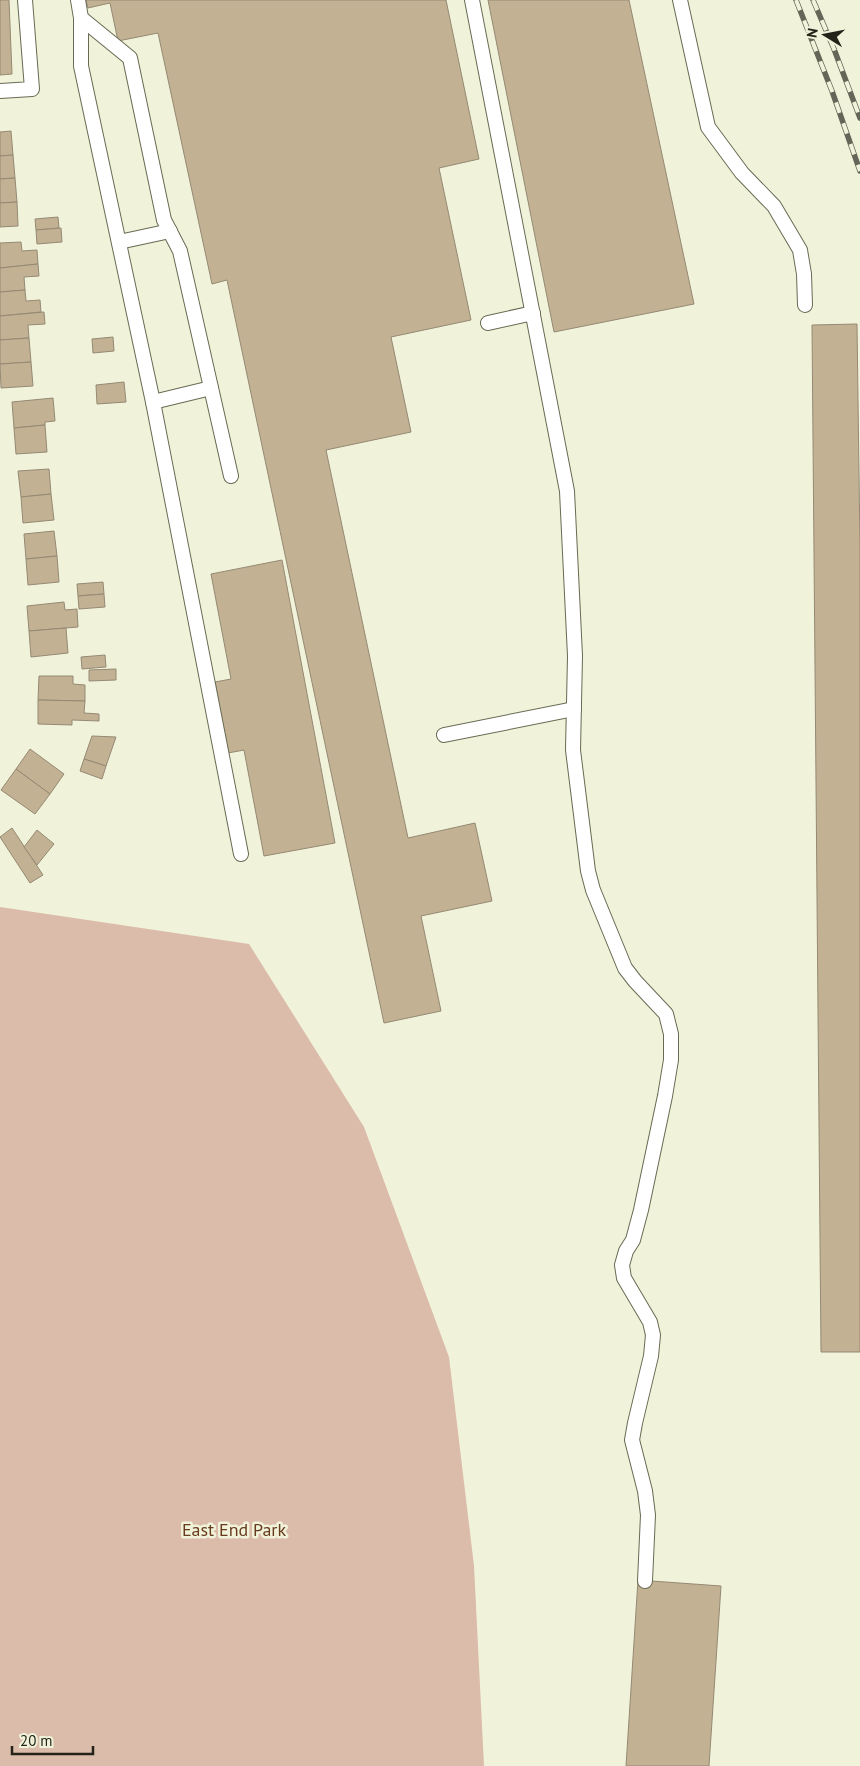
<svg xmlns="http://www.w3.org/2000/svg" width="860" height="1766" viewBox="0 0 860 1766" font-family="'PT Sans',sans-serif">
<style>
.green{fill:#dbbba9}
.building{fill:#c2b193;stroke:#958974}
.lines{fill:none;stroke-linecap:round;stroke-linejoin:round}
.lane-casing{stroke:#686a54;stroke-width:16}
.lane{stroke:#fff;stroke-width:14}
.rail-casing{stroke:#656658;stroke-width:5.5}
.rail{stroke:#f0f3d9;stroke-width:4;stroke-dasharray:11;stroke-linecap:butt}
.labels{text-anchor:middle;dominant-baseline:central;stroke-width:5;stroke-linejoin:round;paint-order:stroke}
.park-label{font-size:18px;fill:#683b1f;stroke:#f0f3d9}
</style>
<rect width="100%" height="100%" fill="#f0f3d9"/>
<polygon class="green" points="0,907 249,944 364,1127 449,1357 474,1566 484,1766 0,1766"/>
<g class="building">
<polygon points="0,0 9,0 12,74 0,75"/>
<polygon points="86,0 446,0 479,159 439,168 471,320 391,337 411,432 326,450 408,838 475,823 492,901 421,916 441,1011 384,1023 227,280 212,284 158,33 118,41 110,3 88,8"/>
<polygon points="488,0 629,0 694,304 554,332"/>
<polygon points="11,131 13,155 0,156 0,132"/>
<polygon points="13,155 15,178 0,179 0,156"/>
<polygon points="15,178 17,202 0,203 0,179"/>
<polygon points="17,202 18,226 0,227 0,203"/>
<polygon points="58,217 59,228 36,230 35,219"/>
<polygon points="61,228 62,242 37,244 36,230"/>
<polygon points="21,242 22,251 37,250 38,264 0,268 0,243"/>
<polygon points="38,264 39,276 24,277 25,290 0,292 0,268"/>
<polygon points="25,290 26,301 40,300 41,312 0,316 0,292"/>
<polygon points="44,312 45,324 28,325 29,338 0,340 0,316"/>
<polygon points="857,324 860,548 860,1352 821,1352 812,325"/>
<polygon points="113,337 114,351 93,353 92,339"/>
<polygon points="29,338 31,362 0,364 0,340"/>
<polygon points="31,362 33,386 1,388 0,364"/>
<polygon points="124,382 126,402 97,404 96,385"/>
<polygon points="53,398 55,421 45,422 45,425 14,428 12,402"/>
<polygon points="45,425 47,452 16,454 14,428"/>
<polygon points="49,469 51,494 21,497 18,471"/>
<polygon points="51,494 54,520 23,523 21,497"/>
<polygon points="54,531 57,556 26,559 24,534"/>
<polygon points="57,556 59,582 28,585 26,559"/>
<polygon points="282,560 335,843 264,856 244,750 228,753 215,682 231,679 211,574"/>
<polygon points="103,582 104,594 78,596 77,584"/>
<polygon points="104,594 105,607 79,609 78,596"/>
<polygon points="64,602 65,610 77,609 78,627 29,631 27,606"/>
<polygon points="66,628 68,653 31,657 29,631"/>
<polygon points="105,655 106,667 82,669 81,657"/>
<polygon points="116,669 116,680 89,681 89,670"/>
<polygon points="39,676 73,676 73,684 85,685 85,701 38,700"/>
<polygon points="38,700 85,701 84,713 99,714 99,721 72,720 72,725 38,724"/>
<polygon points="92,736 116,737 106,766 84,759"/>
<polygon points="30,749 64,774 50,794 16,769"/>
<polygon points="84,759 106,766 102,779 80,771"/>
<polygon points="16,769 50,794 35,814 1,790"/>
<polygon points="12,828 43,875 30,883 0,837"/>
<polygon points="37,830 54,844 37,865 24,847"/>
<polygon points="638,1580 721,1586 709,1766 626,1766"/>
</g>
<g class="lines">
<g class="lane-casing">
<g id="lane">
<polyline points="78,0 81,18 81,66 153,402 241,854"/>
<polyline points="472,0 567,491 575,656 573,750 588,871 593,890 625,968 635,981 666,1014 671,1034 671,1060 665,1096 641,1210 633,1240 626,1251 622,1265 624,1278 650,1322 653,1335 651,1356 635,1423 632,1440 645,1491 648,1515 645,1581"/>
<polyline points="680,0 708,127 742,173 774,206 800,250 804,274 805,305"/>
<polyline points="81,18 130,58 164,220 180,251 231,476"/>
<polyline points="0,91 32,89 25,0"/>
<polyline points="119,242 170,231"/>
<polyline points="488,323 533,313"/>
<polyline points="153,402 211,388"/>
<polyline points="444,735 574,709"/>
</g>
</g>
<use href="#lane" class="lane"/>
<g class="rail-casing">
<g id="rail">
<polyline points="796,0 832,91 860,171"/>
<polyline points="813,0 834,49 860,118"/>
</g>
</g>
<use href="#rail" class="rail"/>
</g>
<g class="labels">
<g class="park-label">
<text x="234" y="1529">East End Park</text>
</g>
</g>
<g transform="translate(825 35) rotate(280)" stroke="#f0f3d9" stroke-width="4" paint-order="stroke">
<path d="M0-4L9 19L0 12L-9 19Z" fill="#23231a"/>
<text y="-8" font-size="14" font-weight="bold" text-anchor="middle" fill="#23231a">N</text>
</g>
<path d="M12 1746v8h81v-8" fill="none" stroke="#23231a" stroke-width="2.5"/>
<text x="20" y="1746" font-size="15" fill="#23231a" stroke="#f0f3d9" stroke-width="4" paint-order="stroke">20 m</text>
</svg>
